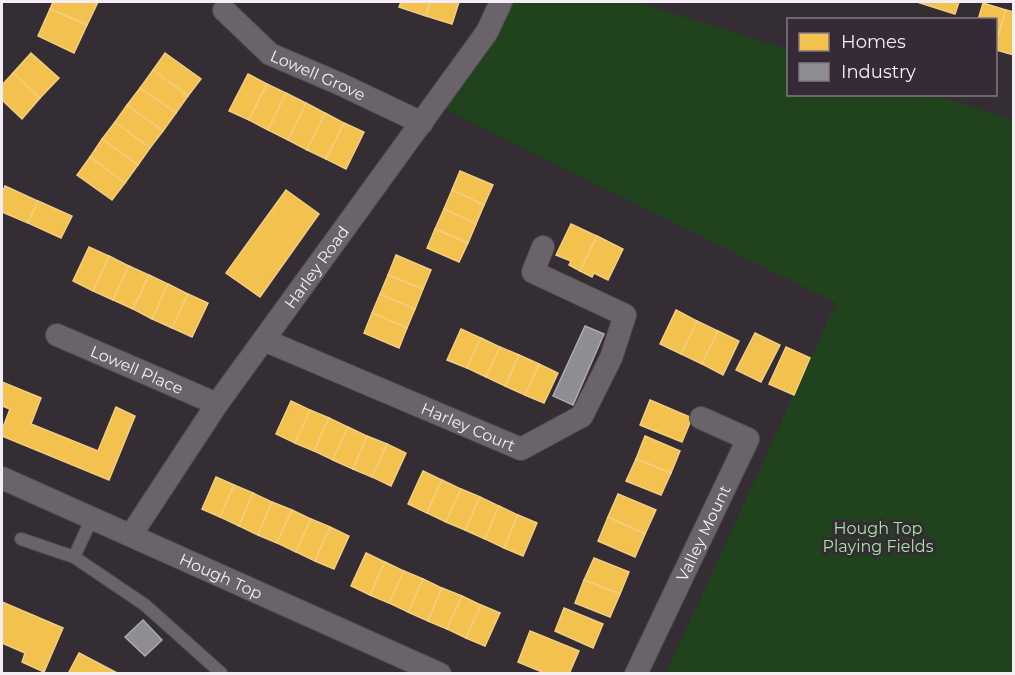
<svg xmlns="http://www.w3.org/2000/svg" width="1015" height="675" viewBox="0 0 1015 675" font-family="Montserrat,sans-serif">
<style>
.green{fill:#20431e}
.homes{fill:#f2c14e;stroke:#f3ce80;stroke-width:1.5}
.industry{fill:#8d8d92;stroke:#acaab0;stroke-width:1.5}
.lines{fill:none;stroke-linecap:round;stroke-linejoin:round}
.service-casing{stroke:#4f4a4f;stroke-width:14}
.minor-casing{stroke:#4f4a4f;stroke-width:24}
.service{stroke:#6a646a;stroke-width:12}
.minor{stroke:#6a646a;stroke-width:22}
.labels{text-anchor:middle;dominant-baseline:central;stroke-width:6;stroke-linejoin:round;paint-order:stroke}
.street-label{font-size:16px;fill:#f5edf5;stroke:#372a37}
.park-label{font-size:16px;fill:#9feb99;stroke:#372a37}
</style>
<rect width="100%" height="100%" fill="#342d34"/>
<polygon class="green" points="495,2 636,2 788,49 788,94 933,95 1013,120 1013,673 666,673 836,303 434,104"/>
<g class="homes">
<polygon points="53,2 98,2 87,25 50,9"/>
<polygon points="401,2 430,2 426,16 399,7"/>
<polygon points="430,2 459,2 452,24 426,16"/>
<polygon points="917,2 959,2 955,14"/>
<polygon points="983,3 1006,10 996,43 996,20 978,20"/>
<polygon points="50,9 87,25 74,53 38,36"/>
<polygon points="1006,10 1014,12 1014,55 996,50 996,43"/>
<polygon points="31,53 59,78 40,98 13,73"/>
<polygon points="165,53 201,79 188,96 153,70"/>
<polygon points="153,70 188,96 176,113 140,88"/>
<polygon points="13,73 40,98 22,119 2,100 2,85"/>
<polygon points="248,74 267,84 249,120 229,111"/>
<polygon points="267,84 286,93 268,130 249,120"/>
<polygon points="140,88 176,113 163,131 127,105"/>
<polygon points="286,93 306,103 288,140 268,130"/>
<polygon points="306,103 325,113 307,150 288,140"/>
<polygon points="127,105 163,131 150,148 115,122"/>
<polygon points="325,113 344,123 326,159 307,150"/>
<polygon points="115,122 150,148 138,165 102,139"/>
<polygon points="344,123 364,132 346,169 326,159"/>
<polygon points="102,139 138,165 125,183 90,157"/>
<polygon points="90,157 125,183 112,200 77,175"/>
<polygon points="460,171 493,185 484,205 452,190"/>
<polygon points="5,186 38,201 28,223 2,212 2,193"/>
<polygon points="286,190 319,214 260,297 226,273"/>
<polygon points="452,190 484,205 476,224 444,209"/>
<polygon points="38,201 72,216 61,238 28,223"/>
<polygon points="444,209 476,224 468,243 435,229"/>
<polygon points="571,224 597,236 580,271 569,265 571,261 556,255"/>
<polygon points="435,229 468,243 459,262 427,248"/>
<polygon points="597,236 623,249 608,280 594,273 592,277 580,271"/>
<polygon points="89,247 109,256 93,291 73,281"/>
<polygon points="396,255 431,270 423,289 388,275"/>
<polygon points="109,256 129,266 113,300 93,291"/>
<polygon points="129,266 149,275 133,309 113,300"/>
<polygon points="149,275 168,284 152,319 133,309"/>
<polygon points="388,275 423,289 415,309 380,294"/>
<polygon points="168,284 188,294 172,328 152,319"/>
<polygon points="188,294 208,303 192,337 172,328"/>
<polygon points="380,294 415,309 407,328 372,313"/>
<polygon points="676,310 697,321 681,354 660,344"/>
<polygon points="372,313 407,328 399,348 364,333"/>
<polygon points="697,321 718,331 702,364 681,354"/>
<polygon points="461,329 481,338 467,368 447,360"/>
<polygon points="718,331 739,341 723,375 702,364"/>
<polygon points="755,333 780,345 761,382 736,370"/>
<polygon points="481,338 500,347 486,377 467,368"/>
<polygon points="500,347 519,355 505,386 486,377"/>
<polygon points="786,347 810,358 794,395 769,384"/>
<polygon points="519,355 539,364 525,395 505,386"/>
<polygon points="539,364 558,373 544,403 525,395"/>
<polygon points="2,382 41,398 31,424 98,451 116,407 135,416 109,480 2,436 2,430 10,409 2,406"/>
<polygon points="650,400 692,418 682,442 640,425"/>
<polygon points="291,401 310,410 295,443 276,434"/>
<polygon points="310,410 329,418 314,451 295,443"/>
<polygon points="329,418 348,427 333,460 314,451"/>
<polygon points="348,427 367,436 353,469 333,460"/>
<polygon points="367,436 387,444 372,477 353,469"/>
<polygon points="645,436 680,451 671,473 636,459"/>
<polygon points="387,444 406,453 391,486 372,477"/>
<polygon points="636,459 671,473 661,495 626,481"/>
<polygon points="423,471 442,480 427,513 408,504"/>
<polygon points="216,477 234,485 220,517 202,509"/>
<polygon points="442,480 461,489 446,522 427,513"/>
<polygon points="234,485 253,493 239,526 220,517"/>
<polygon points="461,489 480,497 465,530 446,522"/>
<polygon points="253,493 272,502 258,535 239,526"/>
<polygon points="618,494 656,510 645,534 608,517"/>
<polygon points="480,497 499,506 485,539 465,530"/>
<polygon points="272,502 292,510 277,543 258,535"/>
<polygon points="499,506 518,515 504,548 485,539"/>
<polygon points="292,510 311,519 296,552 277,543"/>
<polygon points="518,515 537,523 523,556 504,548"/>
<polygon points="608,517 645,534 635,557 598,541"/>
<polygon points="311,519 330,527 315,561 296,552"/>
<polygon points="330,527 349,536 334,569 315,561"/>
<polygon points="366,553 385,562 370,595 351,586"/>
<polygon points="594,558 629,572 620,594 584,580"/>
<polygon points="385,562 404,571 389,603 370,595"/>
<polygon points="404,571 423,579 408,612 389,603"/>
<polygon points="423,579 442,588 428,621 408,612"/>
<polygon points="584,580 620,594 610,617 575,603"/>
<polygon points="442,588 462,596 447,629 428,621"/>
<polygon points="462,596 481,605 466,638 447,629"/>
<polygon points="2,602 63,628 44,672 22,662 25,653 2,643"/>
<polygon points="481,605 500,613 485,646 466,638"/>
<polygon points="564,608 603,624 593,648 555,631"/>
<polygon points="530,631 579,651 569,674 547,674 518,662"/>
<polygon points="79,653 119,674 68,674"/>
</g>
<g class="industry">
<polygon points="585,326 604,334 573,405 553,396"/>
<polygon points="143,620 162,640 145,656 125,637"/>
</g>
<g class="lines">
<g class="service-casing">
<g id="service">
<polyline points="21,539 74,557 145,605 221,673"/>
<polyline points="74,557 92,518"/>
</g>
</g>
<g class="minor-casing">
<g id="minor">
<path id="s1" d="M224,10L270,54L340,84L422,123"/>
<path id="s2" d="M57,335L217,404"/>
<path id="s3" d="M264,340L521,449L582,416L611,358L625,315L533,272L543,247"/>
<path id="s4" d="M2,478L440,674"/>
<path id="s5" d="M131,535L217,404L487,32L501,2"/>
<path id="s6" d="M636,674L748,439L701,418"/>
</g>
</g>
<use href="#service" class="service"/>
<use href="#minor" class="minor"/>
</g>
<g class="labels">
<g class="street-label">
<text stroke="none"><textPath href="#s1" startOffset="116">Lowell Grove</textPath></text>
<text stroke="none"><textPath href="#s5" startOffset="326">Harley Road</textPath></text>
<text stroke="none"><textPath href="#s2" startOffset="87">Lowell Place</textPath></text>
<text stroke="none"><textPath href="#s3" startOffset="222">Harley Court</textPath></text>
<text stroke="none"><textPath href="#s6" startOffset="156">Valley Mount</textPath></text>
<text stroke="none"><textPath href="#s4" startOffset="240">Hough Top</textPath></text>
</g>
<g class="park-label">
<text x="878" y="528">Hough Top<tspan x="878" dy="18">Playing Fields</tspan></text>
</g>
</g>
<rect width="1015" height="675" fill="none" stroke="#f5edf5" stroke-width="6"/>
<rect x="787" y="18" width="210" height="78" fill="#372a37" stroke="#837883" stroke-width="1.5"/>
<rect x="799" y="33" width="30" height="18" fill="#f2c14e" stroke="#837883" stroke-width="1.5"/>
<text x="841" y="48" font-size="18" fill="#f5edf5">Homes</text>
<rect x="799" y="63" width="30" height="18" fill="#8d8d92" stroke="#837883" stroke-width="1.5"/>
<text x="841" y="78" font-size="18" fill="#f5edf5">Industry</text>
</svg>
